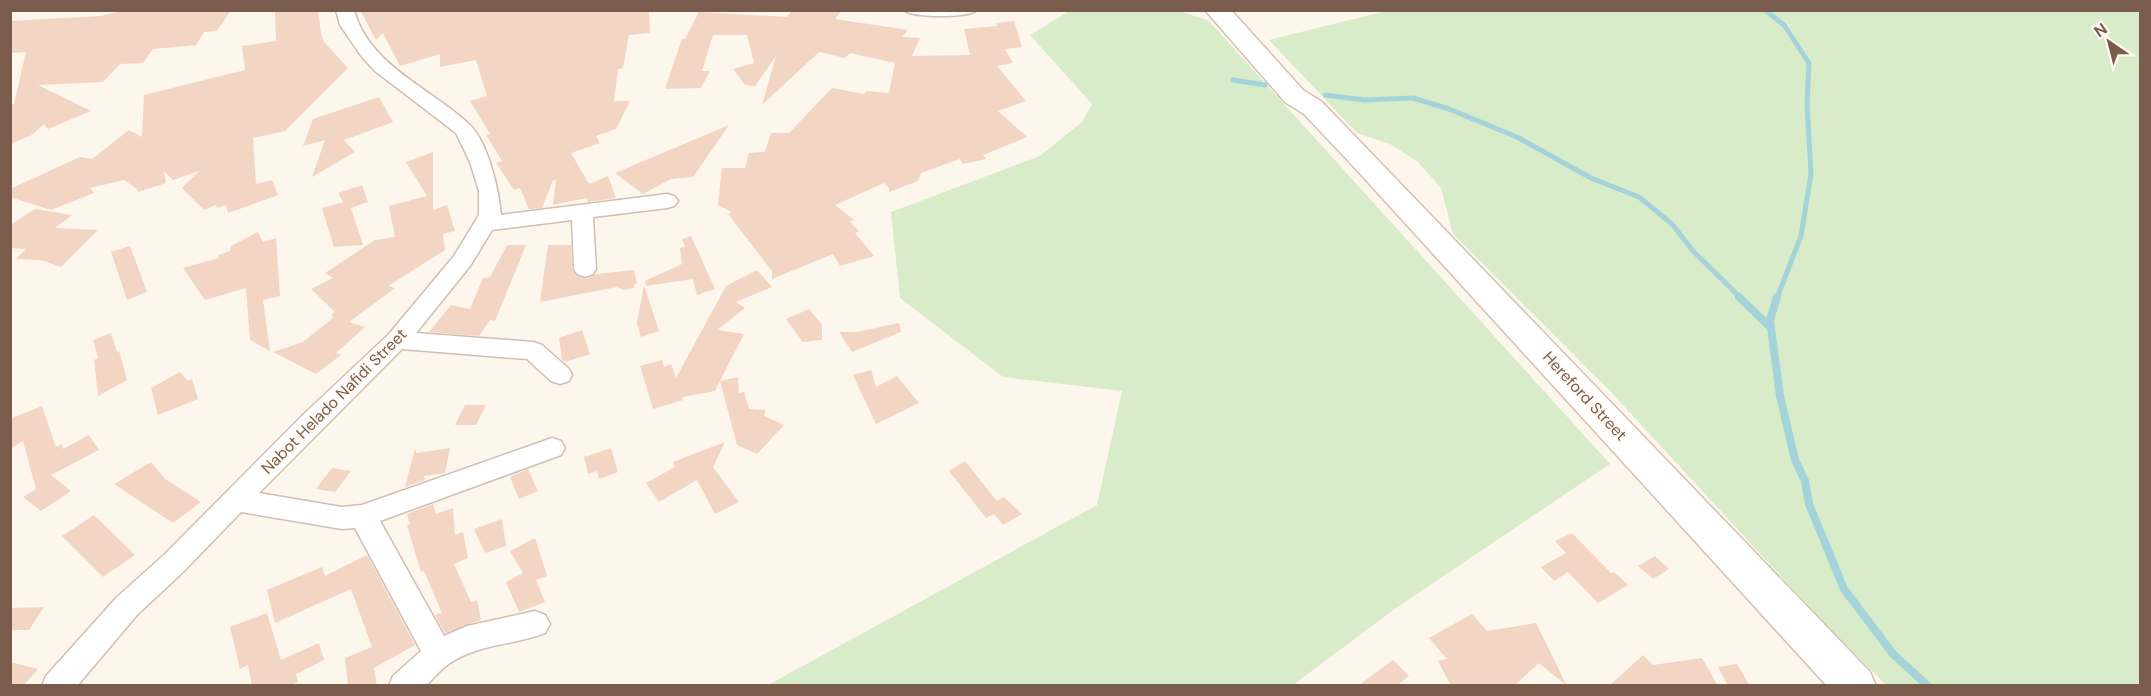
<svg xmlns="http://www.w3.org/2000/svg" width="2151" height="696" viewBox="0 0 2151 696" font-family="'DM Sans',sans-serif">
<style>
.green{fill:#d8ecc9}
.lines{fill:none;stroke-linecap:round;stroke-linejoin:round}
.stream-far1{stroke:#a5d3da;stroke-width:5}
.stream{stroke:#a5d3da;stroke-width:8}
.building{fill:#f3d5c3}
.minor-casing{stroke:#d1beb0;stroke-width:3}
.secondary-casing{stroke:#d6c0b0;stroke-width:3}
.minor{fill:#fff;fill-rule:evenodd}
.secondary{fill:#fff;fill-rule:evenodd}
.labels{text-anchor:middle;dominant-baseline:central;stroke-width:4.5;stroke-linejoin:round;paint-order:stroke}
.street-label{font-size:16px;fill:#7a5c4d;stroke:#fffaf3}
</style>
<rect width="100%" height="100%" fill="#fdf6ec"/>
<g class="green">
<polygon points="1071,10 1178,11 1208,20 1610,464 1396,608 1293,685 768,685 1097,505 1122,391 1003,377 900,298 891,212 1040,156 1083,121 1092,104 1030,35"/>
<polygon points="1386,11 2140,11 2140,685 1886,685 1823,622 1610,391 1453,234 1441,188 1418,162 1390,144 1357,133 1269,40"/>
</g>
<g class="lines">
<g class="stream-far1">
<polyline points="1765,10 1784,25 1809,63 1807,104 1811,174 1801,236 1777,298"/>
<polyline points="1233,80 1265,85"/>
<polyline points="1325,95 1364,100 1413,98 1449,109 1517,137 1591,178 1639,197 1672,224 1694,252 1741,298"/>
</g>
<g class="stream">
<polyline points="1739,297 1771,328"/>
<polyline points="1777,297 1770,320 1780,396 1795,460 1805,481 1809,504 1844,589 1893,654 1928,686"/>
</g>
</g>
<g class="building">
<polygon points="125,10 231,10 217,31 204,32 196,45 153,49 143,63 120,64 103,82 38,85 91,111 48,129 44,124 32,135 10,144 10,105 14,104 26,52 10,53 10,21 101,16"/>
<polygon points="318,10 321,34 324,42 348,68 285,131 253,138 256,184 272,180 278,195 228,213 226,205 217,208 216,205 204,210 182,188 199,171 173,180 164,171 166,183 138,192 137,189 124,180 90,188 94,193 51,210 10,197 10,189 80,157 92,159 129,130 142,137 144,95 245,70 242,46 276,41 275,11"/>
<polygon points="360,10 649,10 650,33 629,35 623,68 618,69 614,101 630,101 616,129 596,136 600,143 571,153 589,184 608,176 616,198 588,202 587,198 553,205 556,180 553,180 542,208 529,209 520,188 514,190 496,163 502,161 486,135 490,134 470,101 487,96 476,60 440,67 440,54 400,66 383,33 376,40"/>
<polygon points="792,10 842,10 835,19 908,30 902,37 920,38 912,56 970,55 964,29 997,26 996,23 1014,21 1022,47 1005,49 1013,63 997,66 1026,101 998,111 1027,137 983,155 986,159 963,164 960,159 921,173 918,181 889,192 889,188 884,183 835,205 854,220 850,222 859,231 855,233 874,256 840,266 833,254 772,279 772,271 728,214 732,212 718,205 722,168 745,168 749,153 765,152 771,133 789,133 832,88 864,94 867,91 889,93 895,63 850,53 845,58 819,52 762,105 776,56 755,86 745,85 733,69 754,63 747,35 713,35 702,71 710,71 701,88 665,89 682,39 685,39 699,12 787,17"/>
<polygon points="379,97 393,122 344,140 355,152 312,177 325,140 303,146 313,119"/>
<polygon points="729,125 693,177 671,179 643,194 615,173"/>
<polygon points="433,152 433,210 447,205 455,231 443,234 445,250 388,286 395,288 349,322 365,327 336,353 341,355 316,374 273,352 303,342 334,317 331,315 335,312 311,289 333,278 325,273 375,240 395,237 389,206 427,196 406,162"/>
<polygon points="362,185 368,202 351,208 363,245 334,247 322,208 343,202 338,193"/>
<polygon points="35,209 72,215 55,228 98,230 61,267 41,260 16,259 26,249 10,248 10,225"/>
<polygon points="258,232 263,242 276,238 280,296 263,300 270,351 250,340 246,288 205,300 183,268 219,258 218,255 230,251 231,246"/>
<polygon points="691,236 715,289 697,295 693,279 646,286 645,281 682,264 680,248 685,247 682,239"/>
<polygon points="507,245 526,245 495,321 490,320 479,336 429,332 451,305 470,309 483,278 490,277"/>
<polygon points="548,245 571,245 572,269 576,276 586,279 596,274 634,270 637,283 634,284 634,288 623,290 617,287 540,302"/>
<polygon points="130,246 147,292 127,300 111,252"/>
<polygon points="757,270 772,287 736,302 745,308 717,330 744,334 720,381 738,377 739,393 744,392 749,409 766,410 764,416 784,425 757,454 737,445 720,381 715,391 682,397 683,400 653,409 640,366 662,360 664,367 671,364 676,378 726,286"/>
<polygon points="644,285 659,331 641,337 637,323"/>
<polygon points="809,309 822,325 822,340 803,342 786,319"/>
<polygon points="899,323 901,332 852,352 839,332 857,332"/>
<polygon points="582,330 590,354 565,362 562,360 559,338"/>
<polygon points="111,333 117,352 119,351 127,380 98,396 94,360 98,358 93,340"/>
<polygon points="871,370 876,387 897,376 919,403 876,424 853,375"/>
<polygon points="180,372 188,381 192,379 198,399 158,415 151,388"/>
<polygon points="465,405 486,405 476,425 455,425"/>
<polygon points="42,406 56,447 62,444 63,449 89,435 99,450 51,475 71,491 41,511 23,497 36,489 23,441 10,449 10,419"/>
<polygon points="725,442 713,467 739,502 715,514 697,480 659,502 646,483 675,467 673,462"/>
<polygon points="415,448 416,453 450,448 445,473 424,476 425,480 405,487"/>
<polygon points="611,448 618,472 599,479 597,471 588,474 584,457"/>
<polygon points="965,461 997,501 1004,497 1022,514 1003,525 994,514 986,518 949,471"/>
<polygon points="151,462 165,479 201,502 173,523 114,484"/>
<polygon points="332,468 351,471 335,492 316,489"/>
<polygon points="528,469 538,491 519,499 510,477"/>
<polygon points="433,504 436,514 453,508 455,535 463,532 468,558 454,564 471,602 477,600 481,620 445,633 435,615 442,613 424,571 421,572 407,525 410,524 407,514"/>
<polygon points="94,515 135,555 103,577 62,536"/>
<polygon points="502,519 506,546 485,553 474,529"/>
<polygon points="1572,533 1611,573 1614,572 1628,585 1598,603 1568,572 1554,581 1541,567 1566,553 1555,541"/>
<polygon points="535,538 547,576 536,580 545,602 519,612 506,582 523,573 510,551"/>
<polygon points="367,555 415,645 374,668 377,686 348,686 345,658 372,647 351,589 275,623 267,590 322,567 325,576"/>
<polygon points="1655,556 1669,569 1653,579 1638,566"/>
<polygon points="44,607 29,630 10,630 10,608"/>
<polygon points="267,613 281,660 319,643 324,660 296,674 298,682 289,686 252,686 248,665 240,669 230,627"/>
<polygon points="1472,614 1487,631 1536,623 1567,686 1539,663 1514,686 1451,686 1438,661 1447,659 1429,638"/>
<polygon points="1643,655 1653,665 1702,658 1718,686 1609,686"/>
<polygon points="1393,660 1409,676 1396,686 1358,686"/>
<polygon points="10,662 38,669 23,686 10,686"/>
<polygon points="1737,664 1750,686 1728,686 1718,667"/>
</g>
<g class="lines">
<g class="minor-casing">
<g id="minor">
<path d="M336,10H354C369,66 431,88 470,125C488,143 499,190 501,215L667,194L674,196L678,201L674,206L667,208L593,217L596,269L593,274L585,277L577,274L574,269L572,220L492,230L470,266L416,333L533,342L542,345L569,369L572,375L569,381L560,384L551,381L527,359L402,349L259,493L342,507L362,505L552,438L561,441L565,448L561,455L380,521L444,636L467,626L535,611L545,615L550,624L545,633C514,645 479,644 450,663C441,669 433,678 426,686H389L393,676L421,651L355,528L342,529L241,512L184,571L137,615L77,686H42L46,676L117,597L164,555L304,414L389,334L454,256L479,215V191L470,162L456,133L375,71L362,57L340,25Z"/>
<path d="M904,10H977C970,18 911,18 904,10Z"/>
</g>
</g>
<g class="secondary-casing">
<polygon id="secondary" points="1205,10 1231,10 1303,90 1322,102 1870,672 1876,686 1827,686 1354,167 1304,114 1285,102"/>
</g>
<use href="#minor" class="minor"/>
<use href="#secondary" class="secondary"/>
</g>
<g class="labels">
<g class="street-label">
<text transform="translate(1585 396) rotate(47)">Hereford Street</text>
<text transform="translate(334 401) rotate(-45)">Nabot Helado Nafidi Street</text>
</g>
</g>
<rect width="2151" height="696" fill="none" stroke="#7a5c4d" stroke-width="24"/>
<g transform="translate(2109 42) rotate(325)" stroke="#fffaf3" stroke-width="4.5" paint-order="stroke">
<path d="M0-4.5L10 22L0 15L-10 22Z" fill="#7a5c4d"/>
<text y="-9" font-size="16" font-weight="bold" text-anchor="middle" fill="#7a5c4d">N</text>
</g>
</svg>
